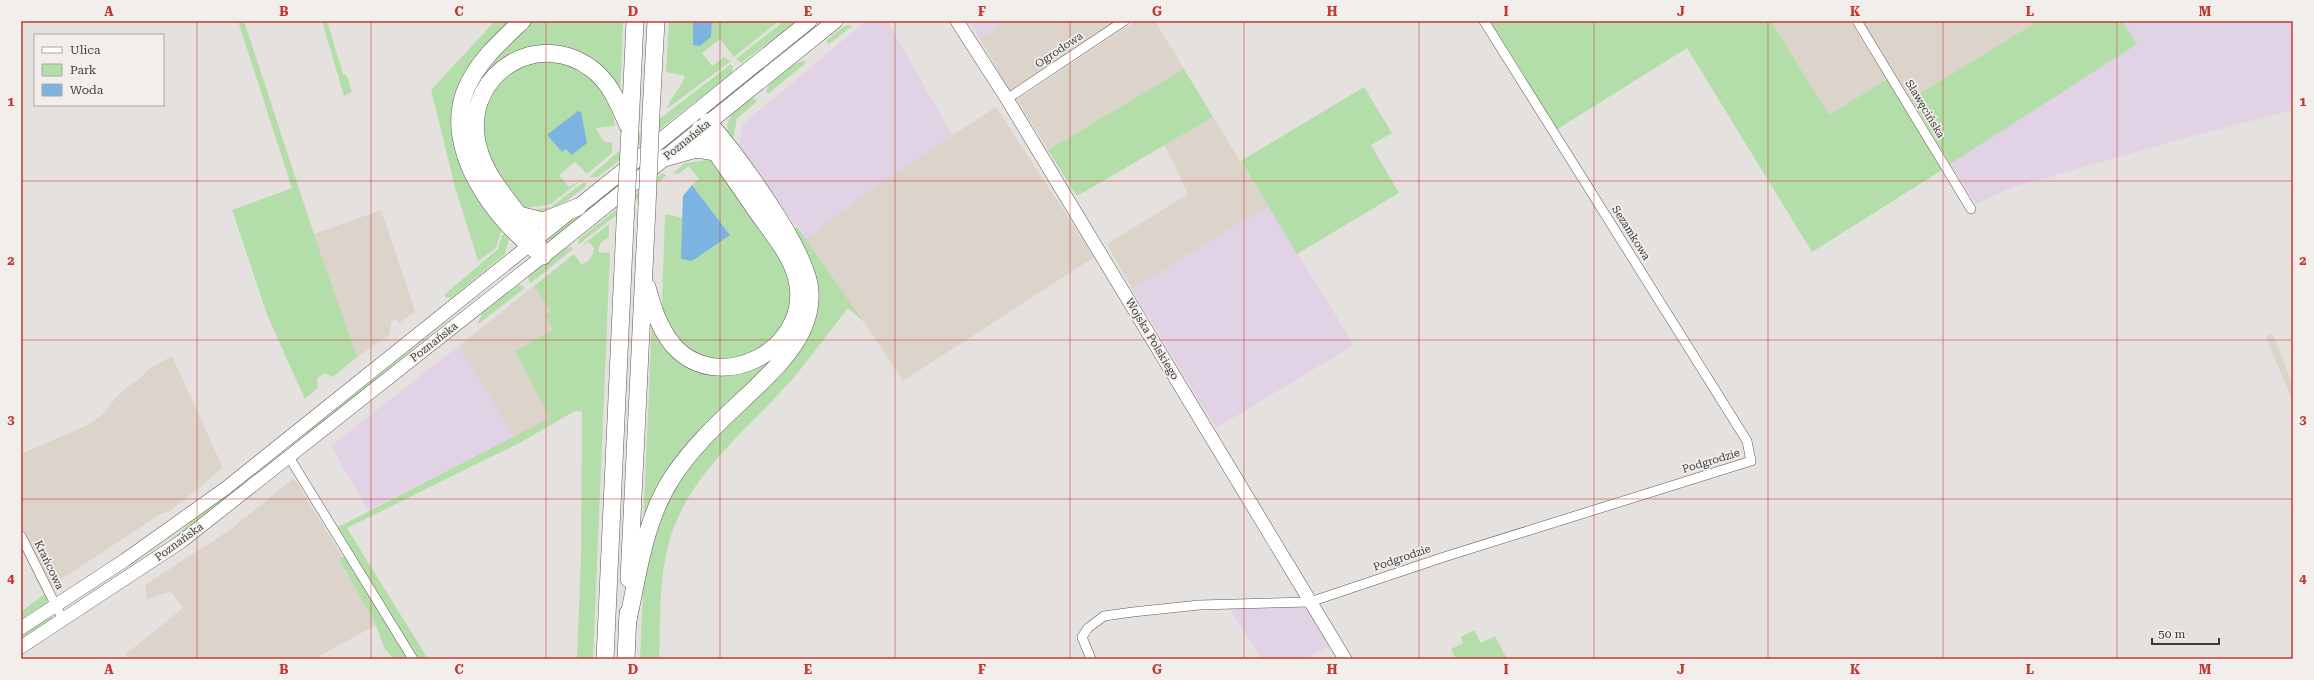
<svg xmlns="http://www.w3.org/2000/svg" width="2314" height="680" viewBox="0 0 2314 680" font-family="'Roboto Serif',serif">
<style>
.commercial{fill:#e1d2e5}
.built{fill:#dcd3cb}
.green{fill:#b4dea9}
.water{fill:#7cb4e1}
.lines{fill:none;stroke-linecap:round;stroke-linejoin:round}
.street-casing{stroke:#5d5a57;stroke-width:10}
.secondary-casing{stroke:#5d5a57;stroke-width:14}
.primary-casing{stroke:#5d5a57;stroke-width:16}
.highway-casing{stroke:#5d5a57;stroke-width:18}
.street{stroke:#fff;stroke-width:9}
.secondary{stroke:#fff;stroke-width:13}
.primary{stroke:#fff;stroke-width:15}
.highway{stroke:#fff;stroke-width:17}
.highway-bridge-casing{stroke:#5d5a57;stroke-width:18;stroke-linecap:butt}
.highway-bridge{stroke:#fff;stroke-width:17}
.grid{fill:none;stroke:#c53830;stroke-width:1;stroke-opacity:0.55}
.labels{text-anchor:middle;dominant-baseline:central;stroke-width:3.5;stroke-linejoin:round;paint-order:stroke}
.street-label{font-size:11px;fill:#3c3b3a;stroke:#f2eeeb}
.neatline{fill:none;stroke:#c53830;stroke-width:1.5}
.grid-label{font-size:13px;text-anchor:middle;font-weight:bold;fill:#c53830}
</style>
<rect width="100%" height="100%" fill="#e5e1de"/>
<g class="commercial">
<polygon points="866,21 887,21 952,135 805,239 739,145 742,125"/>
<polygon points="969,21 1005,21 980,39"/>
<polygon points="2117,21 2293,21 2293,110 2188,137 2010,188 1976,204 1950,164 2132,46"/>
<polygon points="1268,206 1354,345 1216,428 1132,289"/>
<polygon points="460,347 514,437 368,510 331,446 447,355"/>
<polygon points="1307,604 1331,645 1304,659 1262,659 1228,606"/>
</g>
<g class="built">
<polygon points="1005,21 1120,21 1010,92 980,39"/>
<polygon points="1136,21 1155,21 1184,69 1048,150 1017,100"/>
<polygon points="1771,21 1850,21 1887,79 1829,115"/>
<polygon points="1862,21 2038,21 1911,99"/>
<polygon points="996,107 1094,257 903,381 864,322 805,239 895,173"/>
<polygon points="1213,117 1268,206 1132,289 1107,244 1188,194 1165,145"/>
<polygon points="381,210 415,311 399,323 396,319 391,322 390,334 357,357 314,234"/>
<polygon points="534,286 551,311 553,330 515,351 551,418 514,437 459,346"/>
<polygon points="2272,333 2293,385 2293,402 2266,337"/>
<polygon points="172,356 223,468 170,511 159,515 42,592 23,552 21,553 21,454 90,424 103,414 119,394 130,385 141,378 147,370"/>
<polygon points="294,478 342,557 339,561 376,625 314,659 125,659 128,657 126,654 183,608 170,591 147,600 145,585 230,530"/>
</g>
<g class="green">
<polygon points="238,21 244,21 314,234 357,357 333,377 324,373 317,379 318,388 305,399 267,315 232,210 292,188"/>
<polygon points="322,21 327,21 343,74 347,76 352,92 344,96"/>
<path d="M495,21H514L453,105C450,129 455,161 468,182C477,197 491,211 503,225L496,248L478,261L455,187L431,90Z"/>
<polygon points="532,21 623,21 620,97 602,68 583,54 568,47 543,45 522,51 468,110 478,78 497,54"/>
<path d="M669,21H693V45L711,37L712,21H779L734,57L720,39L702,53L712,66L724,57L731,61L667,109C668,101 681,88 685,76L666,72Z"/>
<polygon points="784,21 797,21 741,63 736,59"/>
<polygon points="822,21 826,21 717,108 719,103"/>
<polygon points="1489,21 1771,21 1829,115 1887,79 1942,170 1812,252 1687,48 1556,130"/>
<polygon points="2038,21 2122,21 2137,44 1950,164 1911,99"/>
<polygon points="846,25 852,26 828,45 827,40"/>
<polygon points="546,58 577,64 610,97 615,126 596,128 603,141 612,143 612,153 587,174 575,162 559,175 569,187 584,178 551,204 520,209 482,145 484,105 506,74"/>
<path d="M803,61L807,62L768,94L766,91C769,81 793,61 803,61Z"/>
<polygon points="731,64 733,67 732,73 603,173 597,177 589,177 632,140"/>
<polygon points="1184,69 1213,117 1077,196 1048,150"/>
<polygon points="1364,87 1392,133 1371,145 1399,193 1297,254 1241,161"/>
<path d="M751,99H755L757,102L737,118L734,136L730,138C721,121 736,107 751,99Z"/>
<polygon points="692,127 554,238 545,241 680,131"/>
<polygon points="713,157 775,248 788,275 792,300 789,320 754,356 716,361 697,355 682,344 665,319 662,303 665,214 683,218 682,259 730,235 692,185 699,179 689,166 678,174 673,173 685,163 708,160"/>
<polygon points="663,173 666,176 578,245 579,239"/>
<polygon points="585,181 586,186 554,211 549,214 532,210 551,207"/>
<path d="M609,224V237L601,242L598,252L610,253L593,659H577L581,555L582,412L575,411L521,442L347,528L428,659H418L338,527L550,418L515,351L553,330L545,315L551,311L534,286L574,254L581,264C589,263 593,256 594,248L589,242L580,247Z"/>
<path d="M797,227L864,322L848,308C830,330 814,353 796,375C754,424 698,465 674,527C658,568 661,616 659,659H640L644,570L670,491L696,455L793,359L816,281L807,254L794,229Z"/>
<polygon points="507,231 509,238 505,254 451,298 446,297 444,295 498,249 502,235"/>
<polygon points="571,247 573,249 531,283 529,282 528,276 566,248"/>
<polygon points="521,260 308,435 304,431"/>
<polygon points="519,284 525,288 477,325 482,314"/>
<polygon points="652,320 690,365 778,353 711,424 643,530"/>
<polygon points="242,483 243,486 175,540 67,609 170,540 210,506"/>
<polygon points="342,557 346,557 409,659 394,659 384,648 376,625 339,560"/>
<polygon points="46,593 47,603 21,619 21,612"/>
<polygon points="52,616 54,619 21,641 21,634"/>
<polygon points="1474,630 1481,643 1495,636 1507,659 1456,659 1451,649 1463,643 1461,637"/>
</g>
<g class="water">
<polygon points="693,21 712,21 711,37 700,46 693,45"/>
<polygon points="578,111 581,112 587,143 572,155 566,149 562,152 548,136 548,134"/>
<polygon points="692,185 730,235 692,261 681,259 683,196"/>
</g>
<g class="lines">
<g class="street-casing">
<g id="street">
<polyline points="1857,21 1971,209"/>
<polyline points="1007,99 1124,21"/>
<polyline points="289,457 413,659"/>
<polyline points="21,536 63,620"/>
<polyline points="1091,659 1082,637 1088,628 1104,616 1133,612 1199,605 1310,602 1444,557 1751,461 1747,441 1484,21"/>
</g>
</g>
<g class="secondary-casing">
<g id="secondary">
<polyline points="957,21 1007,99 1345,659"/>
<polyline points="21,628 125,560 226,488 567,215"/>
<polyline points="21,647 182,541 543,256"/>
</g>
</g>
<g class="primary-casing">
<g id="primary">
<polyline points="578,207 809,21"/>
<polyline points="543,256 835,21"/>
</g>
</g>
<g class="highway-casing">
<g id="highway">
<path d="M522,21C501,41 478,61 466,89C441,148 495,221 541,254"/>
<polyline points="651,113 656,21"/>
<polyline points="630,127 635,21"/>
<polyline points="664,158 696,149 716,152"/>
<polyline points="519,215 543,221 578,207"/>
<path d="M543,256C526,212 482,184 476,136C468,71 540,29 592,69C612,84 620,108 630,130"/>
<path d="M647,287C653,308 659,328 673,345C717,396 808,352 798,285C794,257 771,232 755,209C737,182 718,156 700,129"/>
<polyline points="629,579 647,207"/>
<path d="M627,625C638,575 644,521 672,478C700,434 744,402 779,364C797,343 812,320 810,291C808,251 736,154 708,122"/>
<polyline points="605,659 625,224"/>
<polyline points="626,659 628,613"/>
</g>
</g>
<use href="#street" class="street"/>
<use href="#secondary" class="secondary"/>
<use href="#primary" class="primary"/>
<use href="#highway" class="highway"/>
<g class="highway-bridge-casing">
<g id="highway-bridge">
<polyline points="647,207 651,113"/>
<polyline points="625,224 630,130"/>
</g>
</g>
<use href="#highway-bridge" class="highway-bridge"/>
</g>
<path class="grid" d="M197,21V659M371,21V659M546,21V659M720,21V659M895,21V659M1070,21V659M1244,21V659M1419,21V659M1594,21V659M1768,21V659M1943,21V659M2117,21V659M21,181H2293M21,340H2293M21,499H2293"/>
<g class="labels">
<g class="street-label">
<text transform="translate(1059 50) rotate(-34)">Ogrodowa</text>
<text transform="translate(1925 109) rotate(59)">Sławęcińska</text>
<text transform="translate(687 140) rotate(-39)">Poznańska</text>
<text transform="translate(1631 233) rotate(58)">Sezamkowa</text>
<text transform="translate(1152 339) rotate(59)">Wojska Polskiego</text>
<text transform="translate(434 342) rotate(-38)">Poznańska</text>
<text transform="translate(1711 461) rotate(-17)">Podgrodzie</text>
<text transform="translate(179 542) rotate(-36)">Poznańska</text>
<text transform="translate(1402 558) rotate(-19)">Podgrodzie</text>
<text transform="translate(49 565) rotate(64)">Krańcowa</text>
</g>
</g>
<rect width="2314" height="680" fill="none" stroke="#f2eeeb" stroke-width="44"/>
<rect x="34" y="34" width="130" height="72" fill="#f2eeeb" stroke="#a9a6a4"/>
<rect x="42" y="47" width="20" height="6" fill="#ffffff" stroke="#a9a6a4"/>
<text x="70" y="54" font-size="12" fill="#3c3b3a">Ulica</text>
<rect x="42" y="64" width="20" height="12" fill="#b4dea9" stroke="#a9a6a4"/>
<text x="70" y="74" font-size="12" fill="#3c3b3a">Park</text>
<rect x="42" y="84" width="20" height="12" fill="#7cb4e1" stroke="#a9a6a4"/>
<text x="70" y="94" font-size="12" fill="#3c3b3a">Woda</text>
<path d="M2152 638v6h67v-6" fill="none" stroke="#3c3b3a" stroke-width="2"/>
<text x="2158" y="638" font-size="12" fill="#3c3b3a" stroke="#f2eeeb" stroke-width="3" paint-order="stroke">50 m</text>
<rect x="22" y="22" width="2270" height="636" class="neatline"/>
<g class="grid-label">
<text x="109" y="16">A</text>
<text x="284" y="16">B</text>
<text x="459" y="16">C</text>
<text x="633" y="16">D</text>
<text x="808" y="16">E</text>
<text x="982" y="16">F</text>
<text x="1157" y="16">G</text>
<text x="1332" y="16">H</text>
<text x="1506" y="16">I</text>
<text x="1681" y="16">J</text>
<text x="1855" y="16">K</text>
<text x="2030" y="16">L</text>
<text x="2205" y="16">M</text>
<text x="11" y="106">1</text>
<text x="2303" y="106">1</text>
<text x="11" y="265">2</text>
<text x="2303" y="265">2</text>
<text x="11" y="424">3</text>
<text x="2303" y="424">3</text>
<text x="11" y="583">4</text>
<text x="2303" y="583">4</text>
<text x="109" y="674">A</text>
<text x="284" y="674">B</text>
<text x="459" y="674">C</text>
<text x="633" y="674">D</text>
<text x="808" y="674">E</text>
<text x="982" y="674">F</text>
<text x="1157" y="674">G</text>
<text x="1332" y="674">H</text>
<text x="1506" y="674">I</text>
<text x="1681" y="674">J</text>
<text x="1855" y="674">K</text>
<text x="2030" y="674">L</text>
<text x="2205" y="674">M</text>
</g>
</svg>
